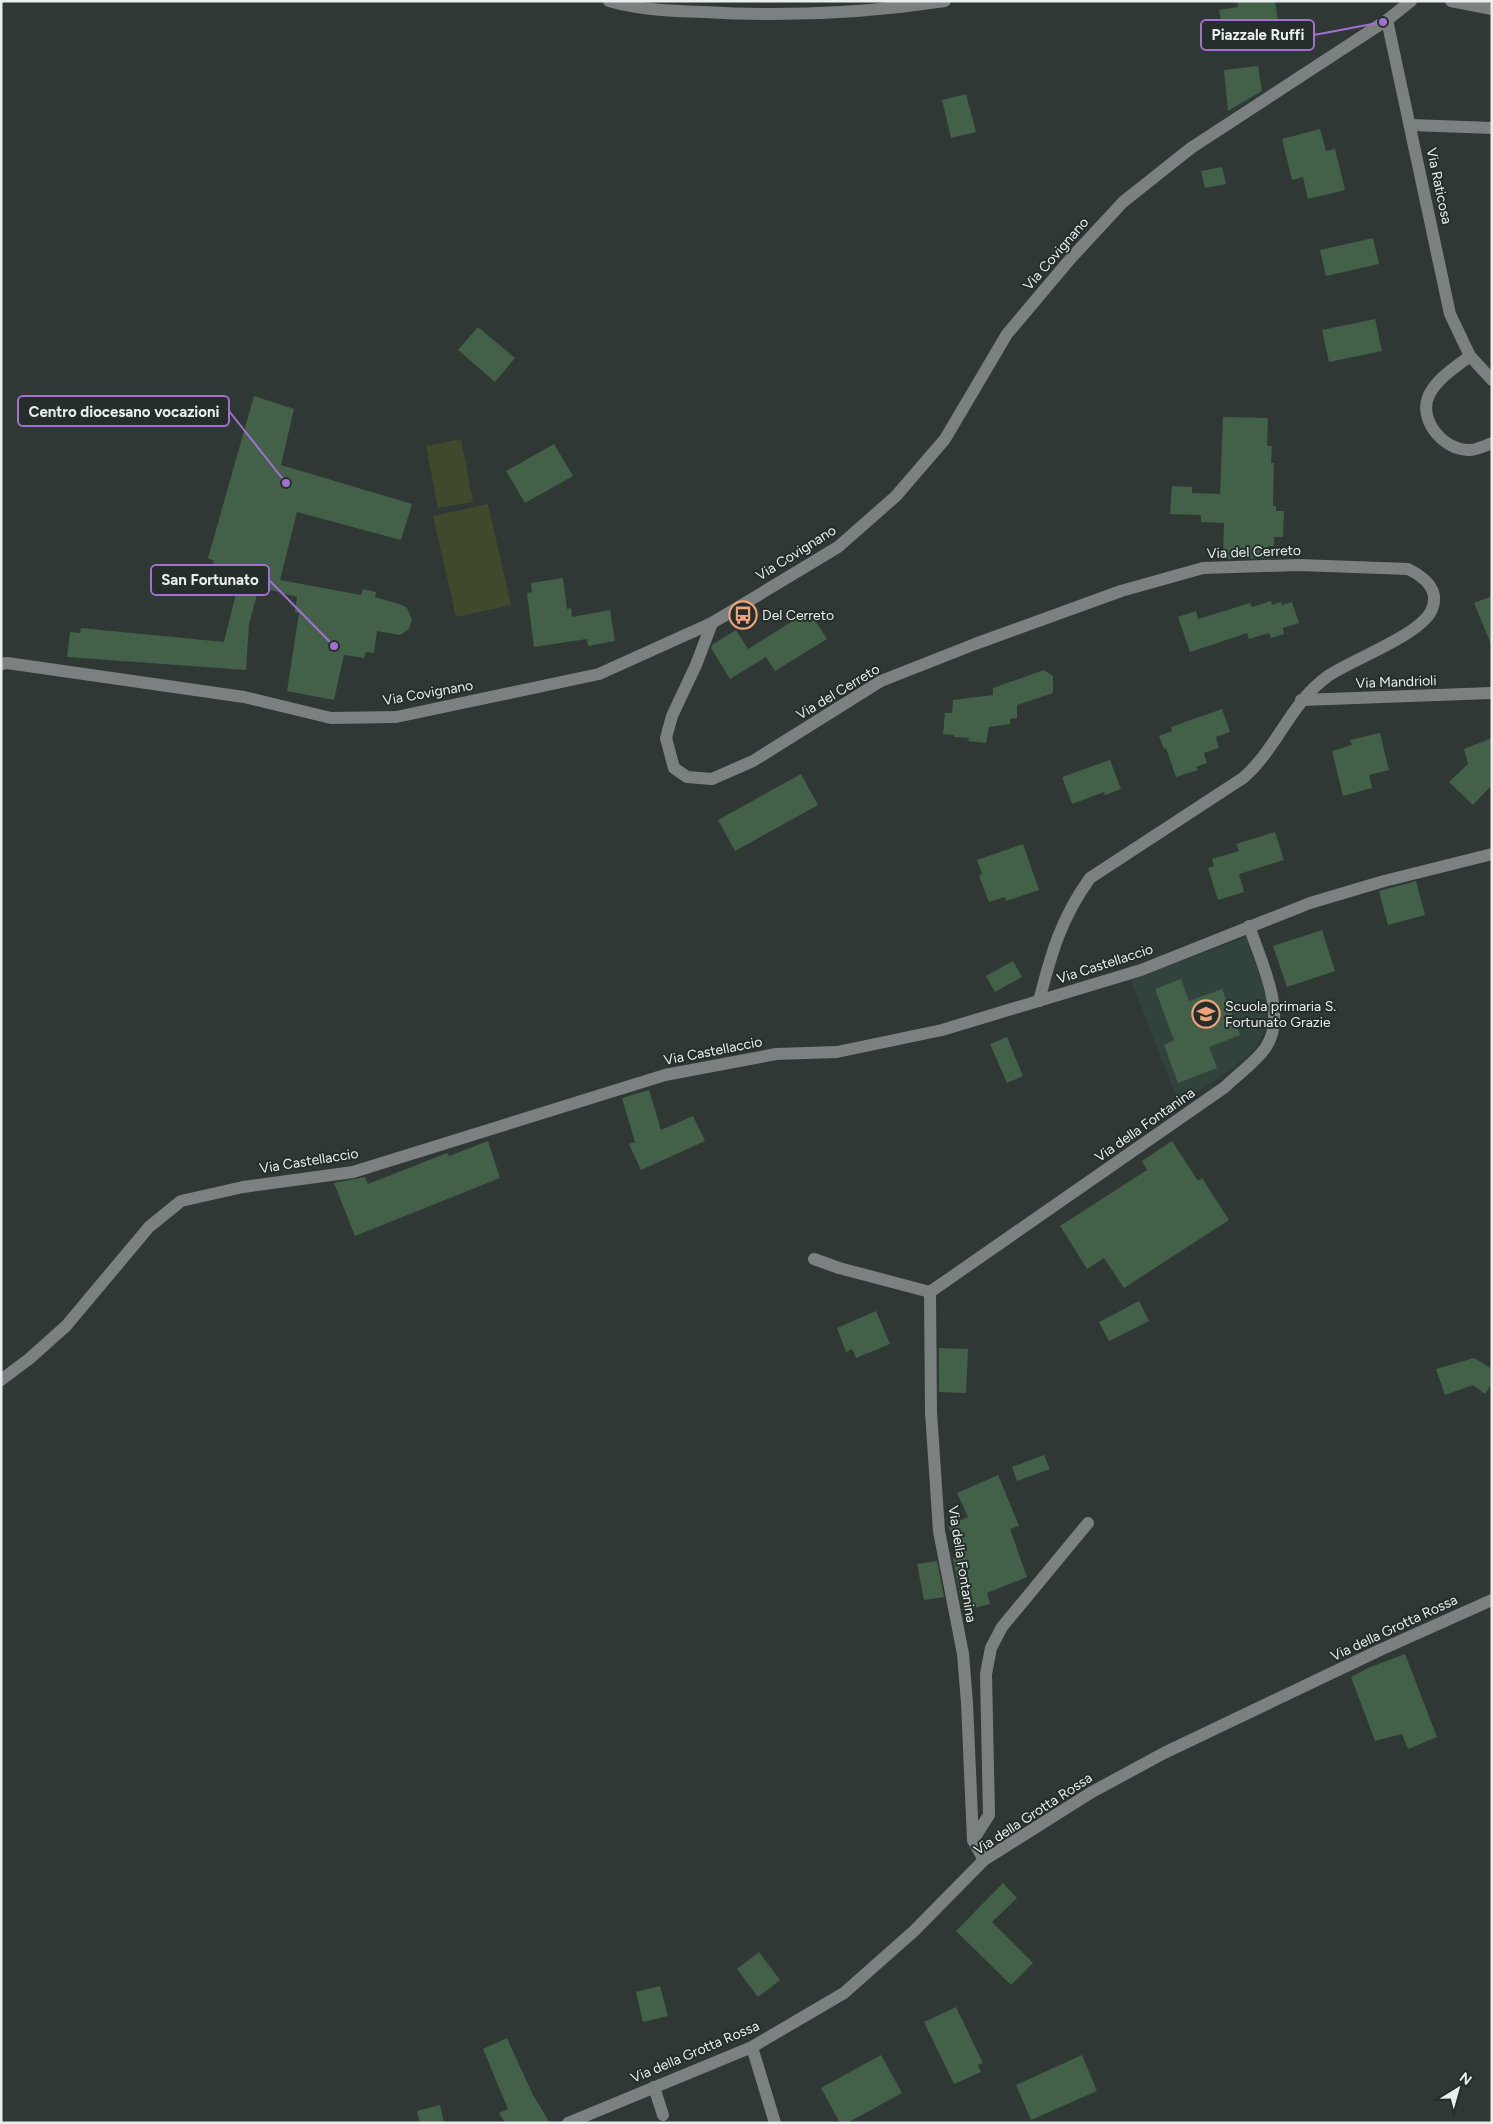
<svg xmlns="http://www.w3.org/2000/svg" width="1493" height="2124" viewBox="0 0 1493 2124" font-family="Figtree,sans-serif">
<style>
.built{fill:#32433e}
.green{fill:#40492c}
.building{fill:#436048}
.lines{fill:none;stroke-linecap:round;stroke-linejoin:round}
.minor{stroke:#7b8080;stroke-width:12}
.labels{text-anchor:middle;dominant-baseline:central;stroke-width:4;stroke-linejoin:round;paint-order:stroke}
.street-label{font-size:14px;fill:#e9efed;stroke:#252e2b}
.poi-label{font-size:14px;fill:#e9efed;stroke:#252e2b;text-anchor:start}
.leader{fill:none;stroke:#a270cf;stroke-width:2}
.callout-dot{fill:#a270cf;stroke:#252e2b;stroke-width:2}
.callout{fill:#252e2b;stroke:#a270cf;stroke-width:2}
.callout-label{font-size:15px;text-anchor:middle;font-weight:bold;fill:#e9efed}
</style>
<rect width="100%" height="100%" fill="#2f3835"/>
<polygon class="built" points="1246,937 1268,1001 1267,1026 1254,1050 1222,1076 1179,1104 1131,980"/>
<g class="green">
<polygon points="461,439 473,502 438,508 426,446"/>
<polygon points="488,504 511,605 456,617 433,516"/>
</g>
<g class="building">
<polygon points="1237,1 1275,1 1280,35 1225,43 1219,10 1238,7"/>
<polygon points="1258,66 1262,91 1228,111 1224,70"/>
<polygon points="966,94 976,132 951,138 942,100"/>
<polygon points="1320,129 1326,151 1335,149 1345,190 1308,199 1303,177 1292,180 1282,139"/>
<polygon points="1222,167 1226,184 1205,188 1201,171"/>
<polygon points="1373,238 1379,264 1326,276 1320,250"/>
<polygon points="1375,319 1382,351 1329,362 1322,330"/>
<polygon points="478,327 515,358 495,382 458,350"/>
<polygon points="254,396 294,409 281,465 412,504 401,540 297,512 280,580 361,595 363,589 376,592 375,597 402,605 407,608 412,619 409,629 400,635 377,631 374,653 366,652 364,658 344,655 334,700 287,691 299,613 295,612 297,597 259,587 249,624 246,670 67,657 70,632 80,633 81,628 224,642 240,578 210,575 214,561 208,558"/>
<polygon points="1223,417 1268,418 1267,446 1272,446 1271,463 1274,463 1273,506 1276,506 1276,511 1284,511 1283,537 1274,537 1274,546 1268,546 1267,558 1223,559 1224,523 1201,522 1201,515 1170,514 1172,486 1192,487 1192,493 1220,494"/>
<polygon points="554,444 573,476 525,503 506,471"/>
<polygon points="563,578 567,609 571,608 572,617 610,610 615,641 588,646 587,639 534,647 527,593 532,592 531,583"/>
<polygon points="1492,596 1492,644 1491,644 1474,603"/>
<polygon points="1271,601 1272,605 1281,602 1282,605 1292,602 1299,623 1283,628 1284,634 1271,638 1269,633 1249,639 1247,633 1190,652 1178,617 1196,611 1198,619 1250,603 1252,607"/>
<polygon points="809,611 827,639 775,671 766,657 730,679 711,648 713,644 736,630 748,649"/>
<polygon points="1044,670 1053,676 1053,693 1017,705 1017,718 1010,719 1010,724 989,727 986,743 968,741 969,738 954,737 954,735 943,734 945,713 952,713 953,700 993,695 993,688"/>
<polygon points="1222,709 1230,732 1216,737 1219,748 1204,753 1207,763 1196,767 1198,770 1176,777 1166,748 1164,749 1159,736 1172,731 1171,727"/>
<polygon points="1380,733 1389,770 1369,775 1372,788 1343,796 1332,751 1352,745 1350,740"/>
<polygon points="1492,738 1492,785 1473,805 1449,782 1468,764 1464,749"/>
<polygon points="1110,760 1121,789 1105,795 1104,792 1072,804 1062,777"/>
<polygon points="801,774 818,805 735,851 718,820"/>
<polygon points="1275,832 1284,860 1239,874 1244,892 1218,900 1208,868 1214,866 1212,859 1239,851 1236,844"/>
<polygon points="1023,844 1039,890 1006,901 1005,897 989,902 979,876 982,874 977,860"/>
<polygon points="1416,881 1425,915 1388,925 1379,891"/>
<polygon points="1322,930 1335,971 1287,987 1273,946"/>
<polygon points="1013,961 1022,977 995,992 986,976"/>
<polygon points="1181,979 1189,1001 1222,989 1240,1035 1209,1047 1217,1068 1178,1083 1164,1045 1174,1040 1155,989"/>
<polygon points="1007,1037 1023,1076 1007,1083 990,1044"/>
<polygon points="649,1090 661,1130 693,1116 705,1141 641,1170 629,1144 635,1142 622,1098"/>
<polygon points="488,1141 500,1178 355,1236 334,1183 365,1177 368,1184 447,1153 449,1156"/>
<polygon points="1172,1141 1198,1181 1202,1178 1229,1220 1124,1288 1104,1258 1087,1269 1060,1226 1147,1170 1142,1161"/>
<polygon points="1139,1301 1149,1321 1109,1341 1099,1322"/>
<polygon points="876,1311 890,1344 856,1358 852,1349 846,1352 837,1328"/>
<polygon points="939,1348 968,1349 966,1393 939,1392"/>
<polygon points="1474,1358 1492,1369 1492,1383 1485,1394 1473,1385 1445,1395 1436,1369"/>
<polygon points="1044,1455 1050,1469 1017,1481 1012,1467"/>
<polygon points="998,1475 1019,1526 1010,1529 1027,1577 987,1593 990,1604 963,1611 953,1558 961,1556 948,1526 968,1517 957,1493"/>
<polygon points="937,1561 944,1597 924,1600 917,1564"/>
<polygon points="1405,1654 1437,1737 1408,1749 1402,1734 1375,1741 1351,1677 1368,1668"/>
<polygon points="1003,1883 1017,1898 992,1922 1033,1963 1011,1985 956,1931"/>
<polygon points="759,1952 780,1980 758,1997 737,1969"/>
<polygon points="660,1986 668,2016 643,2022 636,1992"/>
<polygon points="956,2007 983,2063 978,2065 981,2072 954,2084 924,2022"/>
<polygon points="507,2038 533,2095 550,2123 505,2123 499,2113 508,2109 483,2049"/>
<polygon points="881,2055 902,2093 847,2123 840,2123 821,2088"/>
<polygon points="1082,2055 1097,2091 1031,2120 1016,2085"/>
<polygon points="440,2105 444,2123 420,2123 417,2111"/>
</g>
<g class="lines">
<g class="minor">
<path d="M609,1C640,10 673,11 704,12C785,17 865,13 945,1"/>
<polyline points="1451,1 1492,9"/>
<polyline points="1387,20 1450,314 1470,356 1492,380"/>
<polyline points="1411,125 1492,128"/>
<path d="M1470,356C1456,367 1439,377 1430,393C1416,418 1443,451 1470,450C1476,450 1485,446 1492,443"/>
<path d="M712,623L696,665L672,716L666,738L674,768L687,777L712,779L753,761L881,681L975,644L1121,591L1203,568L1299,565L1408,569C1424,577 1440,589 1432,609C1423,634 1351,660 1328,676C1290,703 1277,749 1243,778L1090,878C1061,918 1051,954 1039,1001"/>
<polyline points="1,664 7,663 244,697 331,718 396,717 599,674 712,623 838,547 896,496 945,439 1007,334 1072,257 1123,202 1191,148 1387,20 1411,1"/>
<polyline points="1301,700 1492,693"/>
<path d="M814,1259L839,1268L930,1292L1225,1087C1237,1075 1257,1061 1266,1047C1288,1015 1260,959 1249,926"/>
<polyline points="930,1292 931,1412 939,1531 963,1654 967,1703 973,1840 984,1860"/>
<polyline points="1,1380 29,1359 66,1326 149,1227 181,1201 243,1187 353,1172 665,1075 776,1054 837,1052 942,1030 1141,970 1310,903 1384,881 1492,854"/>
<polyline points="973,1840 989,1815 986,1674 991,1648 1002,1627 1088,1523"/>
<polyline points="752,2047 775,2123"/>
<polyline points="654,2087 663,2115"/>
<polyline points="568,2123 752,2047 844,1993 914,1931 984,1860 1092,1792 1164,1753 1380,1650 1492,1600"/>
</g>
</g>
<defs>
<g id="bus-ring" transform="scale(1.4375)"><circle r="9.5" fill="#252e2b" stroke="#f0a27a" stroke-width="1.5"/><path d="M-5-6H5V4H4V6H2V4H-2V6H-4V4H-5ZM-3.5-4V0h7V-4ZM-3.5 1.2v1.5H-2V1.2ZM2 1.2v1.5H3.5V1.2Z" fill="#f0a27a"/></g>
<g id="school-ring" transform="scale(1.4375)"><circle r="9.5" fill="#252e2b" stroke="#f0a27a" stroke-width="1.5"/><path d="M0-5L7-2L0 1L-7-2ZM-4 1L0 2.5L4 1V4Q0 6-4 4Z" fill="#f0a27a"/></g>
</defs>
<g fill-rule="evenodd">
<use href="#bus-ring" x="743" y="615"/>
<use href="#school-ring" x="1206" y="1014"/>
</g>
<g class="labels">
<g class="street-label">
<text transform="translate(1439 186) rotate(78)">Via Raticosa</text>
<text transform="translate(1056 254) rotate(-49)">Via Covignano</text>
<text transform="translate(1254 552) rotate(-2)">Via del Cerreto</text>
<text transform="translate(796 553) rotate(-32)">Via Covignano</text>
<text transform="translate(1396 682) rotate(-2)">Via Mandrioli</text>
<text transform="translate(838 692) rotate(-31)">Via del Cerreto</text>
<text transform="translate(428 693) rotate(-10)">Via Covignano</text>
<text transform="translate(1105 964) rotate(-18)">Via Castellaccio</text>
<text transform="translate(713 1051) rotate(-11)">Via Castellaccio</text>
<text transform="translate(1145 1125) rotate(-35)">Via della Fontanina</text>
<text transform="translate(309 1161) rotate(-9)">Via Castellaccio</text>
<text transform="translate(962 1564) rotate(81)">Via della Fontanina</text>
<text transform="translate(1394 1628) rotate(-25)">Via della Grotta Rossa</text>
<text transform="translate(1033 1814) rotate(-33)">Via della Grotta Rossa</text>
<text transform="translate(695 2052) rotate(-23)">Via della Grotta Rossa</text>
</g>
<g class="poi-label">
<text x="762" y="615">Del Cerreto</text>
<text x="1225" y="1006">Scuola primaria S.<tspan x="1225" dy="16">Fortunato Grazie</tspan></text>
</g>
</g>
<path class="leader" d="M1383 22L1314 35M286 483L229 411M334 646L269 580"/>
<g class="callout-dot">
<circle cx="1383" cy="22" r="5"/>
<circle cx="286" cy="483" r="5"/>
<circle cx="334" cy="646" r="5"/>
</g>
<g class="callout">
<rect x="1201" y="20" width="113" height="30" rx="5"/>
<rect x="18" y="396" width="211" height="30" rx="5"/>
<rect x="151" y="565" width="118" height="30" rx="5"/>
</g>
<g class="callout-label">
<text x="1258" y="40">Piazzale Ruffi</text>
<text x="124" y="417">Centro diocesano vocazioni</text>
<text x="210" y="585">San Fortunato</text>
</g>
<rect width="1493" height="2124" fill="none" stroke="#e9efed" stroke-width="5"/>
<g transform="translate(1458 2089) rotate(37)" stroke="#252e2b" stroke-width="4" paint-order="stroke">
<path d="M0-4L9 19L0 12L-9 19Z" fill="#e9efed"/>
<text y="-8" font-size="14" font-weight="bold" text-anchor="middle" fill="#e9efed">N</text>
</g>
</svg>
